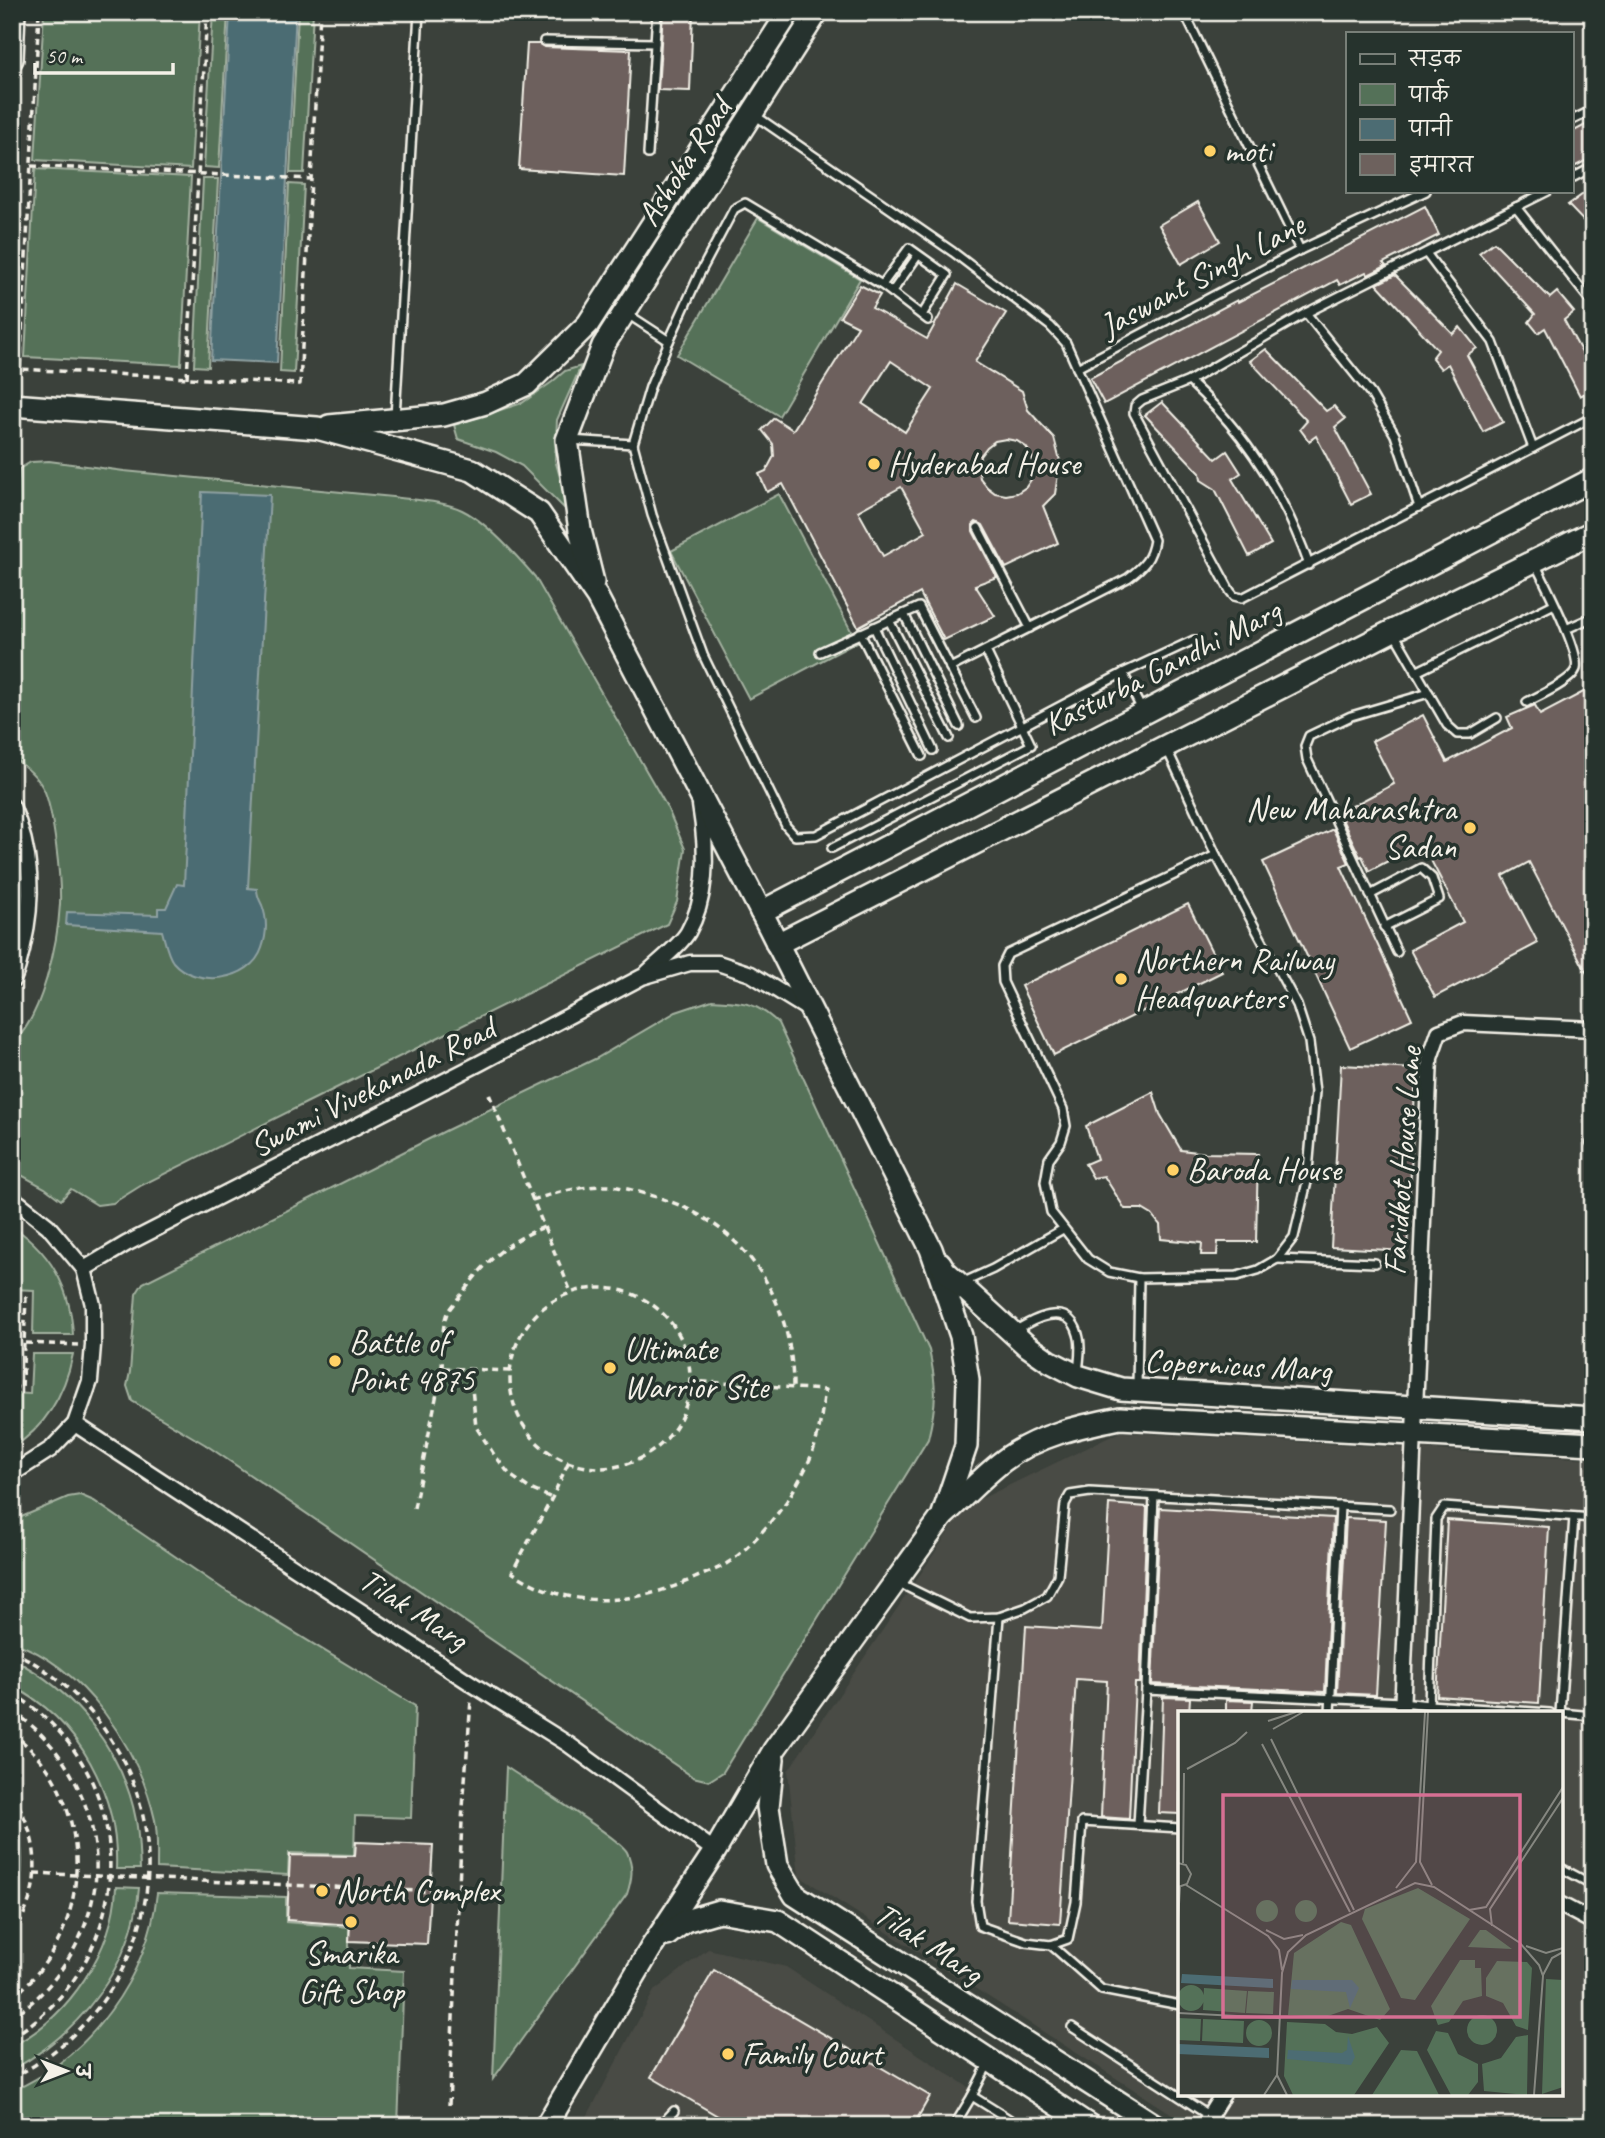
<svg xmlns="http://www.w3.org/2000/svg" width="1605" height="2138" viewBox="0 0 1605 2138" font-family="Caveat,'Playpen Sans Deva',sans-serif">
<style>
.built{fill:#4a4b45;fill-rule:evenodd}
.green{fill:#547158;stroke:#a4b1a0;stroke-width:2}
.water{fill:#4c6c73;stroke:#8fa1a2;stroke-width:2}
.building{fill:#6d615d;stroke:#f4f1e8;stroke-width:2;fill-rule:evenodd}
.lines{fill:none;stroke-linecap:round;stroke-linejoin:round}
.lane-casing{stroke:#f4f1e8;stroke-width:12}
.street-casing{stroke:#f4f1e8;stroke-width:19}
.secondary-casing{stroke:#f4f1e8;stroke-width:26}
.path{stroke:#f4f1e8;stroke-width:3.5;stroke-dasharray:7 5;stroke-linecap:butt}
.lane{stroke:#26332d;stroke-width:7}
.street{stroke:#26332d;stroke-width:14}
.secondary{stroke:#26332d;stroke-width:21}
.poi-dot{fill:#ffd166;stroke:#26332d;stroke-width:2.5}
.labels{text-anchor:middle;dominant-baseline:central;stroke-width:7;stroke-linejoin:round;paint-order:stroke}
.poi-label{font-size:33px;fill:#f4f1e8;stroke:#26332d;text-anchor:start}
.street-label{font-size:33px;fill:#f4f1e8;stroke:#26332d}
.inset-road{fill:none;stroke:#858780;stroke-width:2}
.view{fill:#d66f93;fill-opacity:0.15;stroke:#d66f93;stroke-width:3.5}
.inset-edge{fill:none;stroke:#f4f1e8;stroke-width:3.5}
</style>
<rect width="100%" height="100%" fill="#3b413b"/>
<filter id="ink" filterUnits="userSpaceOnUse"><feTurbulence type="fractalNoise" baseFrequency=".0143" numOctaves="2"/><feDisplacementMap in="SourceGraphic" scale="14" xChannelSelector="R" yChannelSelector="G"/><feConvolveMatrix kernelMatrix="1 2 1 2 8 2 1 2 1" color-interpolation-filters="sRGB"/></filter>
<g filter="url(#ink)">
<g class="built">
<path d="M1120,1432L1593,1459V2126H1191L799,1876L788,1771L966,1506ZM1180,1713H1561V2094H1180Z"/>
<polygon points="708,1949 786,1967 1027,2126 582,2126 654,1991"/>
</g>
<g class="green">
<polygon points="44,12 200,12 191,169 35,160"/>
<polygon points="213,12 228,12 219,168 204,167"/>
<polygon points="298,12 313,12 304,173 290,173"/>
<polygon points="35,169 191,177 181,365 25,357"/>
<polygon points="203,179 218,179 208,367 194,366"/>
<polygon points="289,184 304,185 294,373 280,372"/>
<polygon points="758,218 860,279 779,416 677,355"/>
<polygon points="581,366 557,420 555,460 565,494 567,511 522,466 496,452 458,439 454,425 522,403 552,382 565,371"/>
<path d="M49,461L124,471L393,497C413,500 444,501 462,510C487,522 517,556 535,577L667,807L685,849L677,902L667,924L306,1103L142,1185L113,1203L97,1205L71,1189L61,1200L45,1188L12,1170V1043C42,1020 58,941 60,904C61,877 54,816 45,792C38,776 26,767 12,757V573L19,469L31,462Z"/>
<polygon points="779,494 857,642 749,699 671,551"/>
<path d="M712,1000C743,1002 755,1001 778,1023L929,1350C937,1386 937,1402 928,1439L723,1772L709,1781L693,1777L206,1445L132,1401L127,1386L130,1372L136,1294L143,1283L447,1130L597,1058L676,1012Z"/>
<path d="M12,1226C51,1252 71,1289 73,1335H33L34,1290L12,1289Z"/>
<path d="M32,1354H73C65,1393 47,1426 12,1448V1393L30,1394Z"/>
<path d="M80,1495L94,1501L223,1589L415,1706L411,1818L355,1816L354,1855L289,1853L288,1875L157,1868C157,1852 158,1835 155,1820C139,1748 84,1666 12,1642V1521L68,1497Z"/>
<path d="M12,1659C74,1689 124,1753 136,1820C139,1837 139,1852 140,1869H116C119,1796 79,1719 12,1686Z"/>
<path d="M506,1767C525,1780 620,1838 627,1852C634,1867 632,1879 627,1894L493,2079Z"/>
<path d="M12,1818C26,1847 24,1879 12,1909Z"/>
<path d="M116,1887L139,1888C133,1967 79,2033 12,2070V2046C68,2018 114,1950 116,1887Z"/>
<path d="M157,1893L286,1897V1922L349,1927V1968L404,1971L398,2126H12V2091C90,2057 148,1977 157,1893Z"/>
</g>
<g class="water">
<polygon points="230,12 296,12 277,363 211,360"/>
<path d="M202,492L270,495L248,888L257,889C257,896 259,899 262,905C267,918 267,934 262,948C251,982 195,988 173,962C167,954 165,941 162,931L66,925L67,912L158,915V908H166L177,884L184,885Z"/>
<polygon points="12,1303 20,1303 16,1380 12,1380"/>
</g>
<g class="building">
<polygon points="663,12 693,12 690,91 658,90"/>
<polygon points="527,44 539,44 544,47 631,50 624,176 519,169"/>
<polygon points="1593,121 1593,157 1572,168 1572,132"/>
<polygon points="1593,187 1593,231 1568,205"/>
<polygon points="1198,202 1220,241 1181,264 1159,225"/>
<polygon points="1425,206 1439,235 1383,263 1386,266 1368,275 1366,272 1340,285 1337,280 1104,404 1090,378 1237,300 1238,302"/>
<polygon points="1494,242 1550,298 1557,292 1574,312 1564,320 1593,373 1593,390 1580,396 1545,328 1538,333 1529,322 1535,314 1479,253"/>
<polygon points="1395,275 1453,334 1460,327 1477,348 1467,355 1503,422 1483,432 1448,364 1441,369 1432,358 1438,350 1377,284"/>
<path d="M957,284L1006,313L975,362L1022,391L1028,410L1054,438L1060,461L1055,494L1043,506L1058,543L1006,568L983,525L976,522L973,525V531L997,577L975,585L995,616L944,640L920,593L858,627L783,484L767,492L759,474L766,471L774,456L773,444L762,430L774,418L793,430L858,326L840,317L860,285L880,295L872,308L927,339ZM891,361L933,389L905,432L863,404ZM1006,439L1017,441L1026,447L1032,456L1034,467L1032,478L1026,487L1017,493L1006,495L995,493L987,487L980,478L978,467L980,456L987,447L995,441ZM901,487L926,532L883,556L858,511Z"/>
<polygon points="1266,349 1326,411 1334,406 1345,419 1335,427 1371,494 1351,504 1316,436 1309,441 1300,429 1307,421 1250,361"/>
<polygon points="1162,402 1216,459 1227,451 1241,473 1232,479 1271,544 1249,556 1215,489 1201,480 1200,473 1145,415"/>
<polygon points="1593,687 1593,985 1529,862 1503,876 1538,943 1435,997 1410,950 1463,922 1422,843 1369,871 1362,856 1360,857 1339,813 1394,784 1372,741 1423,715 1447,762 1512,728 1507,717 1535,705 1540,715"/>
<polygon points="1333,829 1349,863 1341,866 1412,1019 1350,1048 1263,862"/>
<polygon points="1188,904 1222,972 1054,1055 1021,986"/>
<polygon points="1341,1065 1416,1069 1407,1251 1331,1247"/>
<polygon points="1153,1092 1160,1114 1181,1150 1206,1153 1258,1154 1256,1242 1218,1242 1217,1255 1201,1255 1202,1243 1161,1239 1160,1225 1152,1215 1142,1209 1125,1209 1104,1176 1093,1178 1085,1164 1097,1159 1086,1126"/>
<polygon points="1109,1504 1147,1507 1140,1683 1135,1683 1129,1819 1101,1817 1107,1681 1076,1679 1060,1924 1008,1920 1026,1626 1102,1631"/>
<polygon points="1160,1508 1333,1518 1325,1692 1152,1684"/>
<polygon points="1346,1518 1386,1520 1376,1695 1337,1693"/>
<polygon points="1447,1520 1549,1527 1539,1703 1437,1696"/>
<polygon points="1163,1697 1190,1698 1189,1713 1180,1713 1180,1814 1159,1813"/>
<polygon points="1226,1700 1253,1701 1252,1713 1226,1713"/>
<polygon points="356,1842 433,1845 427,1944 349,1941 350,1925 287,1920 290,1855 355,1856"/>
<polygon points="714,1970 930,2096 913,2126 735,2126 651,2077"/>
</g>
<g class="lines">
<g class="lane-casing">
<g id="lane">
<polyline points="1184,12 1300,250"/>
<polyline points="544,41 655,43"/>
<path d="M753,114L953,252L1050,326L1066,343L1154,540C1151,559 1144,566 1128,578L950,668"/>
<polyline points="1572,120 1593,110"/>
<polyline points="648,154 657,12"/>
<polyline points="1572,178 1593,167"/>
<polyline points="1516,207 1593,304"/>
<polyline points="1426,253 1493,342 1533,448"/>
<polyline points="882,285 909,248 947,275 922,315"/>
<polyline points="892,292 918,255"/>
<polyline points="626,313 669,341 650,387 633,444"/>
<polyline points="1306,313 1371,394 1395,435 1419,507"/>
<polyline points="669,341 699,275 734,209 745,203 882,285 928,320"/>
<polyline points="1077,368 1300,250 1426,191"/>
<polyline points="1189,381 1142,400 1135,406 1134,413 1230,591 1234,596 1242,598 1593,417"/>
<polyline points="395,417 419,12"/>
<polyline points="569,440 633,444 652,515 703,655 786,826 795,836 816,835 1123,673 1194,640"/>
<polyline points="978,528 1030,628"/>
<path d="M1309,565C1284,494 1245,432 1189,381L1306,313L1548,191"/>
<polyline points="904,614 959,726"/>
<polyline points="889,620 949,738"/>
<polyline points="874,627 933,750"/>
<polyline points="1566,629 1593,617"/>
<polyline points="860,633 922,756"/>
<polyline points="1394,633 1447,725 1457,734 1470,734 1497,718"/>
<polyline points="820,652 919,607 976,718"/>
<polyline points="1416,672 1554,604"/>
<polyline points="1123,673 1143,712"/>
<path d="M1527,702C1539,696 1572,681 1576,669C1581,652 1544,582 1535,563"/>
<polyline points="1166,747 1216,855"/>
<polyline points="832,848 1031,745 986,651"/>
<polygon points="1216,855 1297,1005 1309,1042 1315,1092 1307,1182 1294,1237 1277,1259 1258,1270 1237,1276 1139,1278 1109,1272 1088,1259 1051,1212 1045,1182 1049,1159 1061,1142 1066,1126 1063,1109 1003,982 1002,966 1008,954"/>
<polyline points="1370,895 1421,868 1432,878 1439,899 1384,927"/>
<polyline points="1397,952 1307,759 1305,746 1309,736 1351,716 1429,693"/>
<polyline points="1591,1143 1593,1143"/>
<polyline points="1277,1259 1375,1263"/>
<polyline points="962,1283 993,1269 1063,1229"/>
<path d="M1013,1332C1032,1320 1068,1299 1078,1334C1082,1346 1079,1361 1078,1373"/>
<polyline points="1137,1386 1139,1278"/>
<polyline points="899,1583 970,1618 999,1617 1025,1608 1047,1596 1058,1576 1065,1504 1070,1495 1090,1492 1390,1509"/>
<polyline points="999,1617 976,1901 980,1926 1026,1942 1051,1945 1068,1939 1076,1902 1082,1822 1180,1828"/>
<polyline points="1146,1690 1154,1496"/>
<polyline points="1330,1713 1340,1506"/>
<polyline points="1550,1713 1429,1705 1436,1519 1444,1507 1593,1518"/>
<polyline points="1560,1713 1574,1517"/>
<polyline points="1561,1713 1593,1716"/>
<polyline points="1138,1825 1146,1690 1402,1702 1429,1705 1429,1713"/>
<polyline points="1561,1868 1593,1885"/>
<polyline points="1051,1945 1102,1990 1180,2005"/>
<polyline points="1072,2027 1225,2126"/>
<polyline points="972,2096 989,2062"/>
<polyline points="660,2126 674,2111"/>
<polyline points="954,2126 972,2096 1020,2126"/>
</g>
</g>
<g class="street-casing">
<g id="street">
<path d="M12,806C33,853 34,901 22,950C19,960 18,972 12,981"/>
<path d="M646,974C658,962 680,946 688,932C709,895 707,846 700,805"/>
<polyline points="12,1201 19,1203 48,1226 84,1269 93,1305 93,1345 90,1381 75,1424 51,1449 12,1474"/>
<polyline points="84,1269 126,1244 480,1063 642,977 690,963 718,963 751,974 811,1011"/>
<polyline points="75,1424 472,1684 568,1744 715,1851"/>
<polyline points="1402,1713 1430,1058 1439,1032 1463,1023 1593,1029"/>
<polyline points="1561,1905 1593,1922"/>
<polyline points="1203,2126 1223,2094"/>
</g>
</g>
<g class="secondary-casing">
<g id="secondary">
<polyline points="12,59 14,12"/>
<polyline points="12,405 317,428 472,470 539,513 597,597 769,927 931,1249 961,1336 968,1380 966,1446 942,1517 774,1750 715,1851 651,1948 546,2126"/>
<polyline points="329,426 444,415 486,403 527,384 588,324 789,12"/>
<polyline points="593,582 580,530 567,440 603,346 817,12"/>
<polyline points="761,912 1593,479"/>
<polyline points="777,944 1392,631 1593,532"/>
<polyline points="940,1263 945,1271 1026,1345 1049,1361 1078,1376 1121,1389 1593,1418"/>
<path d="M943,1516C963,1498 982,1477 1003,1461C1037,1435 1080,1426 1120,1418L1593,1444"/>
<polyline points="773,1759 768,1807 777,1865 795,1895 1156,2126"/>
<polyline points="667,1935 685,1921 719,1911 778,1921 1090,2126"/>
</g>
</g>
<g class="path">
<polyline points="39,12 20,369 300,384 320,12"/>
<polyline points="31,166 311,179"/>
<polyline points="187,378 207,12"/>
<polyline points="489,1094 571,1292"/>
<path d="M532,1200C556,1193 580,1186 606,1186C621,1186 638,1192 653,1196C743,1221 793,1296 793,1388"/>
<circle cx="600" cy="1378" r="90"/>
<polyline points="12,1297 26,1298 22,1388 12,1387"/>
<polyline points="25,1343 78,1345"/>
<path d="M442,1368C443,1351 441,1329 447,1313C451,1306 459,1298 464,1291C488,1259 507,1242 544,1227"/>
<polyline points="470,1369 476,1427 493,1453 510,1475 530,1489 552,1498"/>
<path d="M568,1463L552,1498L512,1572C570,1611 634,1605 695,1578C706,1573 719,1569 729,1562C747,1551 779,1514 790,1496C799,1481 809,1464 814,1448C820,1430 822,1409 825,1390L690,1381"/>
<polyline points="414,1508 442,1368 511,1371"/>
<path d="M12,1651C48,1668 78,1694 101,1725C192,1847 145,2010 12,2078"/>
<path d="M12,1693C143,1772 142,1958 12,2037"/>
<path d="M12,1711C68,1746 103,1819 95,1885C88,1938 56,1989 12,2017"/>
<path d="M12,1732C25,1744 39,1756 49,1771C96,1847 81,1942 12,1998"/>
<path d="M12,1794C42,1842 43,1888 12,1936"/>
<polyline points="12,1856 12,1876"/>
<polyline points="34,1873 459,1893"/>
<polyline points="449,2105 462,1821 471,1700"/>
</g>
<use href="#lane" class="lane"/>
<use href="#street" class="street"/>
<use href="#secondary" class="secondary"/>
</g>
</g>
<g class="poi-dot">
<circle cx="1210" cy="151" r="7"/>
<circle cx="874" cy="464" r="7"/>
<circle cx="1470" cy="828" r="7"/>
<circle cx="1121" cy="979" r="7"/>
<circle cx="1173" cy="1170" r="7"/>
<circle cx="335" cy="1361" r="7"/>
<circle cx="610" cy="1368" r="7"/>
<circle cx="322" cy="1891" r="7"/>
<circle cx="351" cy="1922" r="7"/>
<circle cx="728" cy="2054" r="7"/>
</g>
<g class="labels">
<g class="poi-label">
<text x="1224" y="151">moti</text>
<text x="888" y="464">Hyderabad House</text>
<text x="1456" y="809" text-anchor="end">New Maharashtra<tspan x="1456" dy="38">Sadan</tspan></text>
<text x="1135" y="960">Northern Railway<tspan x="1135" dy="38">Headquarters</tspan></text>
<text x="1187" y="1170">Baroda House</text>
<text x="349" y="1342">Battle of<tspan x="349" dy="38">Point 4875</tspan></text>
<text x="624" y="1349">Ultimate<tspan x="624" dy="38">Warrior Site</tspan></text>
<text x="336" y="1891">North Complex</text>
<text x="351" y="1953" text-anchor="middle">Smarika<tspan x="351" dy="38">Gift Shop</tspan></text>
<text x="742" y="2054">Family Court</text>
</g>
<g class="street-label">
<text transform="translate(684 162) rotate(-57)">Ashoka Road</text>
<text transform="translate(1202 275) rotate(-28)">Jaswant Singh Lane</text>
<text transform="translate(1162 667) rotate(-27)">Kasturba Gandhi Marg</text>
<text transform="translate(372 1087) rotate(-27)">Swami Vivekanada Road</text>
<text transform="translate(1402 1161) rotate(-86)">Faridkot House Lane</text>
<text transform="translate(1238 1365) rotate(3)">Copernicus Marg</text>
<text transform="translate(414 1609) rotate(33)">Tilak Marg</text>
<text transform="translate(929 1943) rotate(33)">Tilak Marg</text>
</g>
</g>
<g transform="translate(1178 1711)">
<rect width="385" height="385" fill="#3b413b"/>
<path d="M240,177L292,208L237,289L223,287L184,208L187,198ZM117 200a11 11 0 1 1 22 0a11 11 0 1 1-22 0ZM78 200a11 11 0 1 1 22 0a11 11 0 1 1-22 0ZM163,211L173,214L212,298L202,309L170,298L147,306L110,304L116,242ZM302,219H308L334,238L290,236ZM282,249H297V257H303L304,285L285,290L271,311L260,314L253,295ZM319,250L349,251L354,257L350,319L338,315L325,292L308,285V267ZM368,268L385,269V376L364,383ZM0 287a13 13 0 1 1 26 0a13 13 0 1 1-26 0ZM26,277L69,280L67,302L25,299ZM70,280L96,281L95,303L68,302ZM289 319a15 15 0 1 1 30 0a15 15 0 1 1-30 0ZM0,307L23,308L22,330L0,329ZM25,308L66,310L65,332L24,330ZM68 322a13 13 0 1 1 26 0a13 13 0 1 1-26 0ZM109,311L147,313L158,321L174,323L199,316L211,332L176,384H115L106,365ZM258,320L270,322L280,343L300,353V371L290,384H273L249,339ZM350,324L349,384L306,380L304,353L323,347L338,326ZM223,339L239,340L261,384H194Z" fill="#547158"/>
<path d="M4,263L95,268V277L3,272ZM114,269H174L181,277L172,297L168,281L113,278ZM170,325L177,346L173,354L109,348L110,339L164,342L169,339ZM0,333L91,337V347L0,343Z" fill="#4c6c73"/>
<path class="inset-road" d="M250,1L242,151L254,174M90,10L118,1M95,18L125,1M93,28L176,199M84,33L172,201M9,58L57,32L69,21M0,152L8,154L13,163L9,173L0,176M5,152L6,62M8,174L90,225L101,239L104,259M218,177L238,151L247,1M291,199L308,196L385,76M0,210L2,176M314,215L312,198L385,87M88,219L106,228L125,224M348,235L368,242L385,237M365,264L374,247L385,241M0,302L101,307M86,384L99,364M109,384L99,364L104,262L110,241L128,224L237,172L256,176L342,232L361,254L365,265L356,384"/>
<path class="view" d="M45,84H342V306H45Z"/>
<rect width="385" height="385" class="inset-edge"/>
</g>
<rect width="1605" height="2138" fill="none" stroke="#26332d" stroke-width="42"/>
<rect x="21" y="21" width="1563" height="2096" fill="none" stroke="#f4f1e8" stroke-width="2.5" filter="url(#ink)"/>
<rect x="1346" y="32" width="228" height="161" fill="#26332d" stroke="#787f78" stroke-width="2"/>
<rect x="1360" y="54" width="35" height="10" fill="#26332d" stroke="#787f78" stroke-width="2"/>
<text x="1409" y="66" font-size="21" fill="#f4f1e8">सड़क</text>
<rect x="1360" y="84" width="35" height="21" fill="#547158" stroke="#787f78" stroke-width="2"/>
<text x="1409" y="102" font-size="21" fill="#f4f1e8">पार्क</text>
<rect x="1360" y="119" width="35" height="21" fill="#4c6c73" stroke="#787f78" stroke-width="2"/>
<text x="1409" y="136" font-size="21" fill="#f4f1e8">पानी</text>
<rect x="1360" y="154" width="35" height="21" fill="#6d615d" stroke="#787f78" stroke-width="2"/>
<text x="1409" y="172" font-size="21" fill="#f4f1e8">इमारत</text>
<g transform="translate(66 2071) rotate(90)" stroke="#26332d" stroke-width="5" paint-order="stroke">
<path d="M0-5L12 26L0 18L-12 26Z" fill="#f4f1e8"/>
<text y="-10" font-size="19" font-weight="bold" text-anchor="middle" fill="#f4f1e8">उ</text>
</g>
<path d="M35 63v10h138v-10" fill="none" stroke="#f4f1e8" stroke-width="3.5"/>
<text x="46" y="63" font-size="21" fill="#f4f1e8" stroke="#26332d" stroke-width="5" paint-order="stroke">50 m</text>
</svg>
